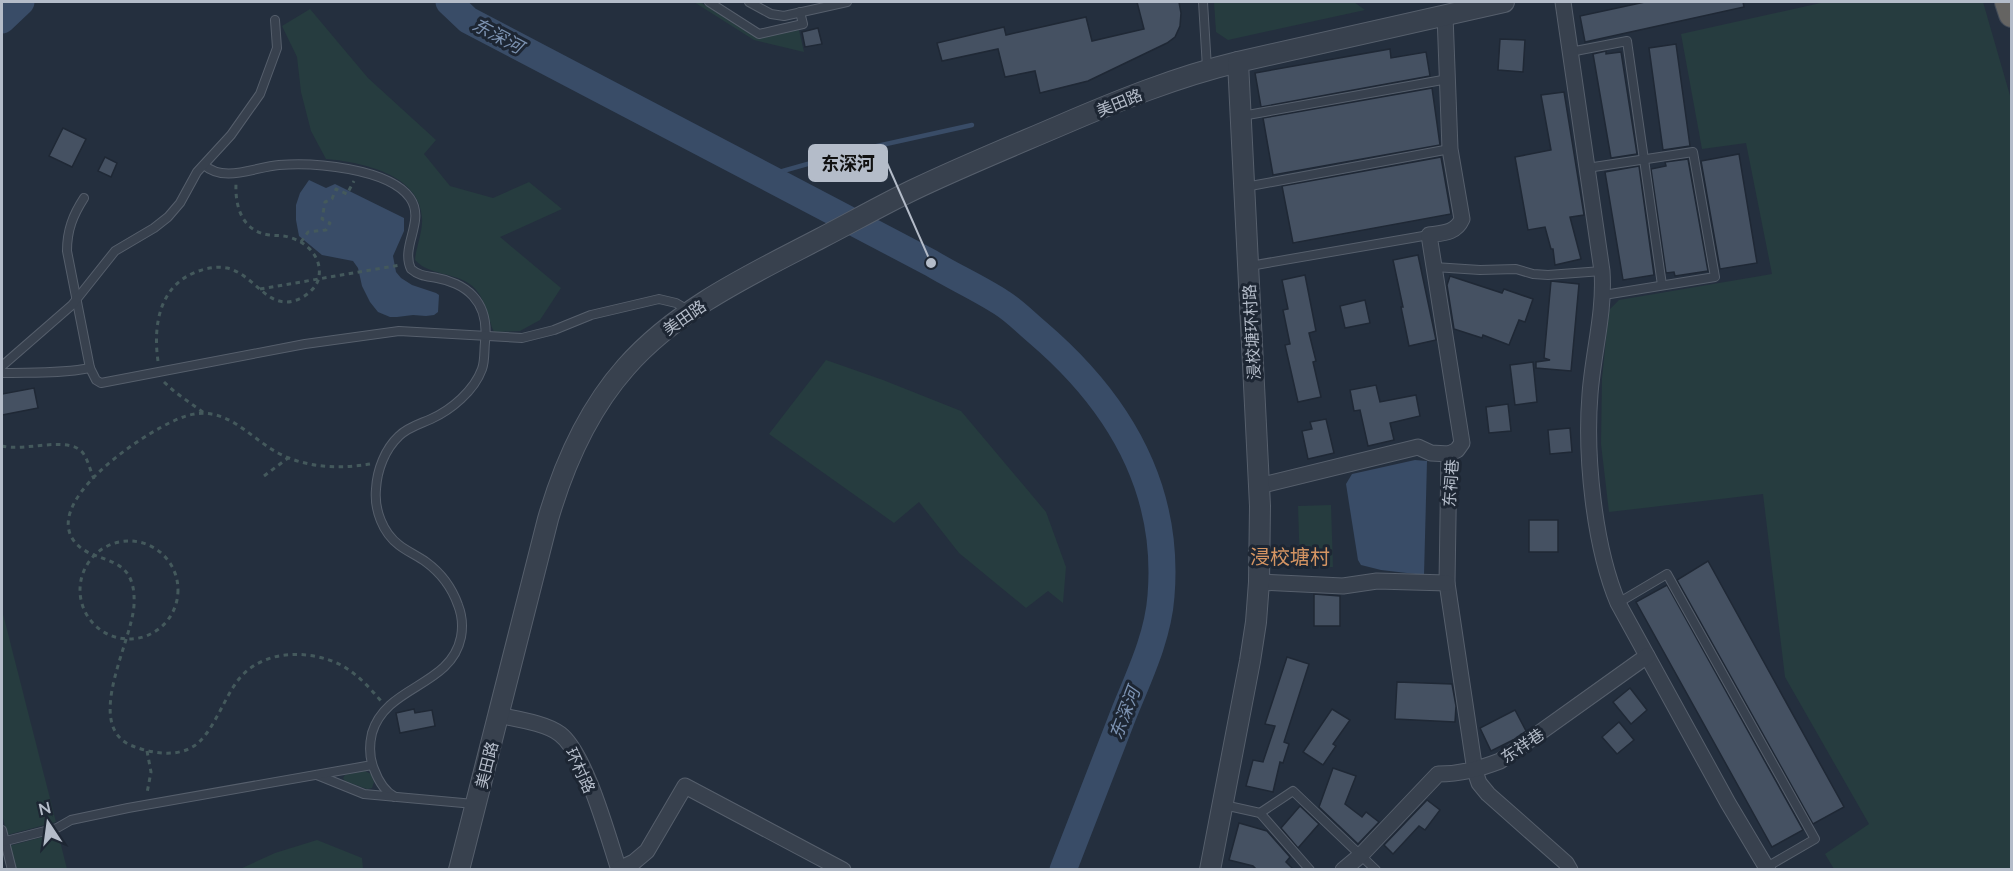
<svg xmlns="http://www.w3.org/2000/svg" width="2013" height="871" viewBox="0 0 2013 871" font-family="Lato,'Noto Sans SC',sans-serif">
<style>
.green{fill:#263c3f}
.water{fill:#394c67}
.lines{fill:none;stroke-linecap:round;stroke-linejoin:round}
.stream{stroke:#394c67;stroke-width:4.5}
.river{stroke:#394c67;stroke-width:27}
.building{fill:#455162;stroke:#1f2835;stroke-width:1.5}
.service-casing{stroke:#565f6c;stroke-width:10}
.minor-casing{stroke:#565f6c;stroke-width:17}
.tertiary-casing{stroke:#565f6c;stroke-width:22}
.trunk-casing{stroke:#434c59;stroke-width:28}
.path{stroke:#44595c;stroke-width:3;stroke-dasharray:4.5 4.5;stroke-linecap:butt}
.service{stroke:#38414e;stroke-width:8}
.minor{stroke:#38414e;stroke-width:15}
.tertiary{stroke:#38414e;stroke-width:20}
.trunk{stroke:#656462;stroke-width:26}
.labels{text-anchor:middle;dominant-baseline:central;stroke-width:6;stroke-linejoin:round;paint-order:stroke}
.street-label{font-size:16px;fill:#b4bcc9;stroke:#1d2633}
.water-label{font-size:18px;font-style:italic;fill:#7c92b1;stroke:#1d2633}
.quarter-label{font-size:20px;fill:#d59563;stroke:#1d2633}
.leader{fill:none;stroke:#b4bcc9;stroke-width:2}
.callout-dot{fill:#b4bcc9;stroke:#1d2633;stroke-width:2}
.callout{fill:#b4bcc9;stroke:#b4bcc9;stroke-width:2}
.callout-label{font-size:18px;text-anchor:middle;font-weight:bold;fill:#111}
</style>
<rect width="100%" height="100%" fill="#242f3e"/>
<g class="green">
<polygon points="694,2 700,2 758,39 799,30 804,52 754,40"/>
<polygon points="1214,2 1354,2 1365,10 1228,40 1216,32"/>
<polygon points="1825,2 1983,2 2011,99 2011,869 1834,869 1825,854 1869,824 1785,677 1763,494 1609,512 1601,444 1602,378 1609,310 1619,300 1772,274 1746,143 1702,149 1681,34"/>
<path d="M310,9L368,78L436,140L424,154L450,186L493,198L529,182L562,209L500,237L561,288L540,320L520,331L494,332C487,316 486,297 471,285C454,272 430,276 415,260C416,247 423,231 422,218C420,174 361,162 326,159L311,131L301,92L297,57L282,26Z"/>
<polygon points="826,360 883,380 961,411 1046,512 1066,567 1063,603 1048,591 1026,608 959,553 919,502 894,523 769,434"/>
<polygon points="1331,505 1333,567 1300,568 1298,506"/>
<polygon points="2,610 56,822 7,835 2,814"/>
<polygon points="365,771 371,774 374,782 372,788 367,789 345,781 343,778 345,775"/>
<polygon points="58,833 67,869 16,869 9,846"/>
<polygon points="317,840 362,858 363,869 240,869 275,853"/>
</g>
<g class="water">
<polygon points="309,180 326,188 335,184 404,218 404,231 393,256 396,272 401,278 412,285 436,293 439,295 438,312 434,315 426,316 413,315 397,317 390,317 378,312 370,302 362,286 358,268 353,261 322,255 299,236 296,220 296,205 300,193"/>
<polygon points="1415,460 1427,461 1424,575 1381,570 1361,565 1358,560 1346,484 1352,474"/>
</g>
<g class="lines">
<polyline class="stream" points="765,176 850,152 972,125"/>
<g class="river">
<path d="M449,2L468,20L931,263C954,277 979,288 1002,303C1015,311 1026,323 1037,332C1118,401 1170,487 1161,596C1158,637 1139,676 1124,713C1104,765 1084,817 1063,870"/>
<polyline points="2,20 21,2"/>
</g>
</g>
<g class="building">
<polygon points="1137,2 1179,2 1181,13 1180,26 1175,37 1167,43 1088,81 1040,93 1035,71 1005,77 998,49 942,61 937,43 1004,27 1006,35 1086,17 1092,41 1144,29"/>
<polygon points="1645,2 1743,2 1744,7 1585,42 1580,16"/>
<polygon points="818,28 822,44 805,47 802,32"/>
<polygon points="1500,39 1525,40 1523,72 1498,70"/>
<polygon points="1676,44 1690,146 1663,150 1649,48"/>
<polygon points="1390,49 1391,58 1426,52 1430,76 1261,107 1255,73"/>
<polygon points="1606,51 1606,54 1621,52 1637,154 1611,158 1593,54"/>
<polygon points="1432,88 1440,145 1273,175 1263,118"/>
<polygon points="1564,92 1584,215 1570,217 1581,259 1555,265 1553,249 1551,249 1545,227 1528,230 1515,157 1551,150 1541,95"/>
<polygon points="63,128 86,139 72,167 49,156"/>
<polygon points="1739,154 1757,263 1720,269 1701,161"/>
<polygon points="105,157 117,163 111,177 98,171"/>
<polygon points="1441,157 1451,214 1293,243 1282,186"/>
<polygon points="1688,159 1708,271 1675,276 1674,272 1666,273 1651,169 1666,166 1665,162"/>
<polygon points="1639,166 1654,275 1623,280 1605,172"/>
<polygon points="1418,255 1436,340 1409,346 1401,307 1403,307 1393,260"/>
<polygon points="1305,275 1316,331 1309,333 1316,361 1313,362 1321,397 1298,402 1285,345 1290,344 1283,310 1288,309 1282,280"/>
<polygon points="1450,276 1502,293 1504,289 1533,299 1525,322 1519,320 1509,345 1483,335 1482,338 1454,329 1447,285"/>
<polygon points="1551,281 1579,284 1571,371 1536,368 1536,362 1550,360 1544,358"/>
<polygon points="1365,300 1370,323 1345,328 1340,306"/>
<polygon points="1533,362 1537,402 1515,405 1510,365"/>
<polygon points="1376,385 1380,402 1416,395 1420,416 1390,423 1394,440 1368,446 1360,410 1354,411 1350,390"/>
<polygon points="34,388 38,408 2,415 2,394"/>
<polygon points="1508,404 1511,431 1489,433 1486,407"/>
<polygon points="1326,419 1334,453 1308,459 1302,431 1312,429 1310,422"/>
<polygon points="1570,428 1572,452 1550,454 1548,430"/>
<rect x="1529" y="520" width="29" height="32"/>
<polygon points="1708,561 1844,807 1813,824 1677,580"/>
<polygon points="1667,585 1803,830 1772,847 1636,602"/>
<polygon points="1314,594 1340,596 1340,626 1314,626"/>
<polygon points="1287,657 1309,664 1284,742 1289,744 1283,763 1280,762 1273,792 1246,786 1253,760 1263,762 1275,726 1265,724"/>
<polygon points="1397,682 1452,684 1456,706 1455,722 1395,719"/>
<polygon points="1630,688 1647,710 1631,724 1613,702"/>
<polygon points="414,709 415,713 432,710 435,726 400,733 396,713"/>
<polygon points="1332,709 1350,720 1333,744 1336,746 1323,765 1303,752"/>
<polygon points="1515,710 1526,731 1513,740 1491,751 1480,728"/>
<polygon points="1619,722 1634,740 1617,754 1602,737"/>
<polygon points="1333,768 1356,776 1345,804 1362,817 1366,812 1379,822 1358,844 1319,807"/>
<polygon points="1427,800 1440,810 1425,830 1419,826 1393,854 1384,845"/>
<polygon points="1300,806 1319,824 1298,848 1281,828"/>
<polygon points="1239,823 1267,831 1290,857 1286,862 1294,870 1257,870 1253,866 1229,860"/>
</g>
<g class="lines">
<g class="service-casing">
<g id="service">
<polyline points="709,2 759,34 803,24 800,12"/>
<polyline points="749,2 771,14 784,16 847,2"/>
<polyline points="1203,2 1207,68"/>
<polyline points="1570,52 1627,41 1662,285"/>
<polyline points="1242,116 1448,79"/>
<path d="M204,165C224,183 255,167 279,165C312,162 389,168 410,198C426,221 400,246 411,269C419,276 427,276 437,278C449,280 464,286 473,296C485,309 487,325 485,342C484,351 485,361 482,369C474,391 451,410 431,419C420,424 408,427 399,436C385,449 377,470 376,489C374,510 383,533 399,545C408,552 418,556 426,562C441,573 452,588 458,605C462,615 463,626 461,637C451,687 386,685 372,733C369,746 369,757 374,769C378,780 384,791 395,797"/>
<polyline points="1587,168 1693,152 1715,277 1604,295"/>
<polyline points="1245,187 1450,149"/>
<path d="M84,198C73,215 67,230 67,251L90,368L96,380L101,383L305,344L399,331L522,338L554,330L591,315L659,299L676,303L688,310"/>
<polyline points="1250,266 1429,235"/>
<polyline points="1434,267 1480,270 1516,269 1533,274 1548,275 1602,271"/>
<polyline points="2,366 72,305 115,251 154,228 168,217 180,203 197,172 231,135 260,94 277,48 275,20"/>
<path d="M2,373C31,372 60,374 90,368"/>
<polyline points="1618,603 1667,574 1815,839 1765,868"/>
<polyline points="317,775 364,794 474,804"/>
<polyline points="1224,805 1260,813 1310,870"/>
<polyline points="1260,813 1293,791 1376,870"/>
<polyline points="2,830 12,870"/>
<polyline points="2,842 57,828 71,820 128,808 372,765"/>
</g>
</g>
<g class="minor-casing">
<g id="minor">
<path d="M1563,2L1602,271C1605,312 1593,353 1590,394C1585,456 1594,546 1618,603L1728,803L1768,870"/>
<path d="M1445,15L1450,149L1462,219C1456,233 1443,233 1429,235L1462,443L1457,450L1449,454L1447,583L1475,771L1479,783L1488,794L1566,863L1570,870"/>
<polyline points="1259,486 1418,447 1431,453 1449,454"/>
<polyline points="1259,582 1343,586 1377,581 1447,583"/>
<path d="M498,715C516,719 546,723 560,734C586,754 608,837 619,870"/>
<polyline points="619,869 634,862 647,851 685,786 843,870"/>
<path d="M1343,870L1361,855L1438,774C1461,774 1479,769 1500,761L1647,656"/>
</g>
</g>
<g class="tertiary-casing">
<g id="tertiary">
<path d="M459,870L548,519C564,464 587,411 626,367C678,308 752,274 821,238C852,222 882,205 913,190C961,167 1010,147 1059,126C1117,101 1176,77 1238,62"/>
<polyline points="1210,870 1250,661 1256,622 1259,582 1260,506 1238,62 1504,2"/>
</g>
</g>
<g class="trunk-casing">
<polyline id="trunk" points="2008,2 2012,14"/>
</g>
<g class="path">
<polyline points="301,242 308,232 326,230 330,223 322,219 325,202 332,199 336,189 347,194 354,181"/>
<polyline points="260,289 400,265"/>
<path d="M158,361C153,326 159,286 196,272C206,268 217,266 227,268C257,275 269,316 303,297C311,292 318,285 319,276C322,257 306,241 288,237C282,235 276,236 270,235C243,232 235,208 236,184"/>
<polyline points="164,382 175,392 204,413"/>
<path d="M2,446C24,452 69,435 83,453C88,460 90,470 94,479"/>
<path d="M370,464C340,469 306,468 278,453C247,436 226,404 186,416C153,426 47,495 72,538C90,568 137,548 134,605C132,642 84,723 130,745C149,753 176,758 194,746C212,734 223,701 236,683C259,649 309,648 343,666C358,675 370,688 381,701"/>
<polyline points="264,476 288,458"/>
<circle cx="129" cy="590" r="49"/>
<polyline points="147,751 151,772 147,793"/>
</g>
<use href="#service" class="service"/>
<use href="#minor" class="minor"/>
<use href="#tertiary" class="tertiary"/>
<use href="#trunk" class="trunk"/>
</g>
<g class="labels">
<g class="street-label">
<text transform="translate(1119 102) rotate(-22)">美田路</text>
<text transform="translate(684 317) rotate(-35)">美田路</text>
<text transform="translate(1251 332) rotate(-93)">浸校塘环村路</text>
<text transform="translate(1450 483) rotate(-86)">东祠巷</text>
<text transform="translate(1522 745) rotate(-34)">东祥巷</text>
<text transform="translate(486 765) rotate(-76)">美田路</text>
<text transform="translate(581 770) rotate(65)">环村路</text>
</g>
<g class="water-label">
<text transform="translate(498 35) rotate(28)">东深河</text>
<text transform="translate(1124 713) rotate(-69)">东深河</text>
</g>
<g class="quarter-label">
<text x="1290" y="556">浸校塘村</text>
</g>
</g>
<path class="leader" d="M931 263L887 163"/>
<circle class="callout-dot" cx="931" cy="263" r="6"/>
<rect class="callout" x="809" y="145" width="78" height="36" rx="6"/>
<g class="callout-label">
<text x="848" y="170">东深河</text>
</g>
<rect width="2013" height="871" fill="none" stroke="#b4bcc9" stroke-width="6"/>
<g transform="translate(48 823) rotate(347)" stroke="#1d2633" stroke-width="4.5" paint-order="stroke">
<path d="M0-4.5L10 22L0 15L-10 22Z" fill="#b4bcc9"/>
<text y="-9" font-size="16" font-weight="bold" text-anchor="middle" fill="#b4bcc9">N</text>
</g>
</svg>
